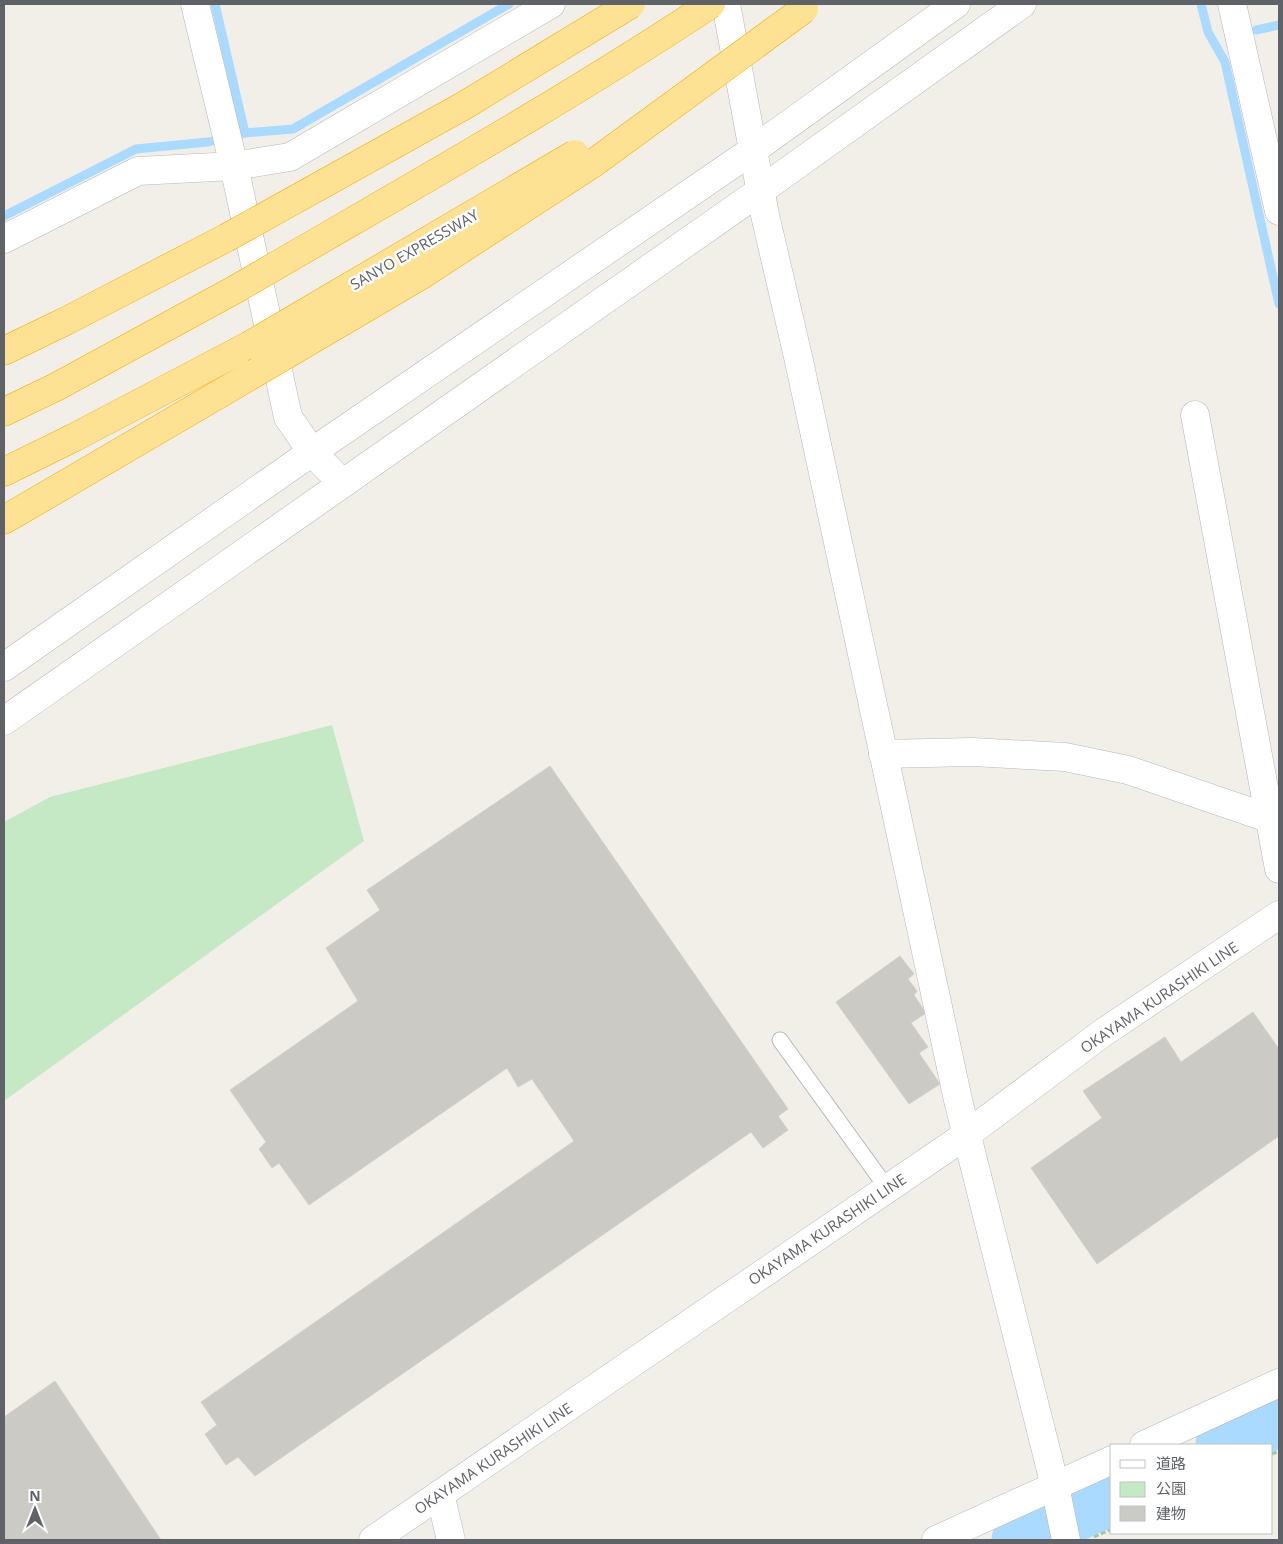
<svg xmlns="http://www.w3.org/2000/svg" width="1283" height="1544" viewBox="0 0 1283 1544" font-family="'Open Sans','Noto Sans JP',sans-serif">
<style>
.green{fill:#c5e8c5}
.lines{fill:none;stroke-linecap:round;stroke-linejoin:round}
.stream{stroke:#aadaff;stroke-width:9}
.river{stroke:#aadaff;stroke-width:55}
.building{fill:#cccac5;stroke:#d6d1c6}
.service-casing{stroke:#b5b8bc;stroke-width:17}
.minor-casing{stroke:#b5b8bc;stroke-width:29}
.tertiary-casing{stroke:#b5b8bc;stroke-width:29}
.secondary-casing{stroke:#b6babf;stroke-width:29}
.motorway-casing{stroke:#f9ab00;stroke-width:29}
.path{stroke:#9cc7a9;stroke-width:3;stroke-dasharray:5 2.5;stroke-linecap:butt}
.service{stroke:#fff;stroke-width:15}
.minor{stroke:#fff;stroke-width:28}
.tertiary{stroke:#fff;stroke-width:28}
.secondary{stroke:#fff;stroke-width:28}
.motorway{stroke:#fde293;stroke-width:28}
.motorway-bridge-casing{stroke:#f9ab00;stroke-width:29;stroke-linecap:butt}
.motorway-bridge{stroke:#fde293;stroke-width:28}
.labels{text-anchor:middle;dominant-baseline:central;stroke-width:5;stroke-linejoin:round;paint-order:stroke}
.street-label{font-size:15px;fill:#5f6368;stroke:#fff}
</style>
<rect width="100%" height="100%" fill="#f1efe8"/>
<polygon class="green" points="332,725 364,841 4,1101 4,822 50,797"/>
<g class="lines">
<g class="stream">
<polyline points="215,4 245,133"/>
<polyline points="1201,4 1208,32 1225,62 1279,304"/>
<polyline points="1256,30 1279,25"/>
<polyline points="4,216 136,149 208,142 245,133 293,129 509,4"/>
</g>
<g class="river">
<polyline points="1223,1445 1279,1419"/>
<polyline points="1019,1540 1112,1497"/>
</g>
</g>
<g class="building">
<polygon points="550,766 788,1109 778,1116 788,1130 763,1148 751,1132 255,1476 238,1457 226,1465 205,1434 217,1425 201,1402 574,1141 532,1079 518,1087 507,1068 309,1205 279,1163 272,1168 259,1149 266,1142 230,1090 358,1001 326,948 380,910 367,890"/>
<polygon points="900,956 914,974 908,979 917,991 914,995 926,1013 911,1023 928,1047 919,1053 940,1084 909,1104 836,1002"/>
<polygon points="1253,1012 1279,1049 1279,1136 1097,1264 1031,1168 1102,1118 1083,1091 1165,1037 1181,1062"/>
<polygon points="55,1381 161,1540 4,1540 4,1417"/>
</g>
<g class="lines">
<g class="service-casing">
<polyline id="service" points="780,1040 887,1188"/>
</g>
<g class="minor-casing">
<g id="minor">
<polyline points="195,4 234,166 288,417 312,452 342,483"/>
<polyline points="726,4 765,215 799,361 958,1100 1055,1486 1066,1540"/>
<polyline points="4,239 138,171 234,166 290,157 551,4"/>
<polyline points="1195,415 1279,869"/>
<polyline points="883,754 972,752 1065,757 1128,770 1271,819"/>
<polyline points="1144,1445 1279,1383"/>
<polyline points="440,1494 451,1540"/>
<polyline points="936,1540 1112,1460"/>
</g>
</g>
<g class="tertiary-casing">
<g id="tertiary">
<polyline points="1232,4 1279,211"/>
<polyline points="4,667 312,452 753,150 956,4"/>
<polyline points="4,721 760,191 1022,4"/>
</g>
</g>
<g class="secondary-casing">
<polyline id="secondary" points="373,1540 966,1135 1104,1032 1279,915"/>
</g>
<g class="motorway-casing">
<g id="motorway">
<polyline points="4,351 66,321 226,238"/>
<polyline points="4,412 56,387 236,289"/>
<polyline points="4,472 75,437 250,345"/>
<polyline points="4,520 255,373"/>
</g>
</g>
<g class="path">
<polyline points="1272,1454 1279,1451"/>
<polyline points="1094,1537 1112,1529"/>
</g>
<use href="#service" class="service"/>
<use href="#minor" class="minor"/>
<use href="#tertiary" class="tertiary"/>
<use href="#secondary" class="secondary"/>
<use href="#motorway" class="motorway"/>
<g class="motorway-bridge-casing">
<g id="motorway-bridge">
<polyline points="226,238 465,105 631,4"/>
<path d="M236,289C395,196 557,106 711,4"/>
<polyline points="250,345 575,154"/>
<polyline points="255,373 420,276 595,162 804,9"/>
</g>
</g>
<use href="#motorway-bridge" class="motorway-bridge"/>
</g>
<g class="labels">
<g class="street-label">
<text transform="translate(414 249) rotate(-30)">SANYO EXPRESSWAY</text>
<text transform="translate(1159 997) rotate(-34)">OKAYAMA KURASHIKI LINE</text>
<text transform="translate(827 1229) rotate(-34)">OKAYAMA KURASHIKI LINE</text>
<text transform="translate(493 1458) rotate(-34)">OKAYAMA KURASHIKI LINE</text>
</g>
</g>
<rect width="1283" height="1544" fill="none" stroke="#5f6368" stroke-width="10"/>
<rect x="1110" y="1444" width="162" height="90" fill="#ffffff" stroke="#bfc1c3"/>
<rect x="1120" y="1460" width="25" height="8" fill="#ffffff" stroke="#bfc1c3"/>
<text x="1156" y="1469" font-size="15" fill="#5f6368">道路</text>
<rect x="1120" y="1482" width="25" height="15" fill="#c5e8c5" stroke="#bfc1c3"/>
<text x="1156" y="1494" font-size="15" fill="#5f6368">公園</text>
<rect x="1120" y="1506" width="25" height="15" fill="#cccac5" stroke="#bfc1c3"/>
<text x="1156" y="1519" font-size="15" fill="#5f6368">建物</text>
<g transform="translate(35 1509)" stroke="#ffffff" stroke-width="4" paint-order="stroke">
<path d="M0-4L9 19L0 12L-9 19Z" fill="#5f6368"/>
<text y="-8" font-size="14" font-weight="bold" text-anchor="middle" fill="#5f6368">N</text>
</g>
</svg>
